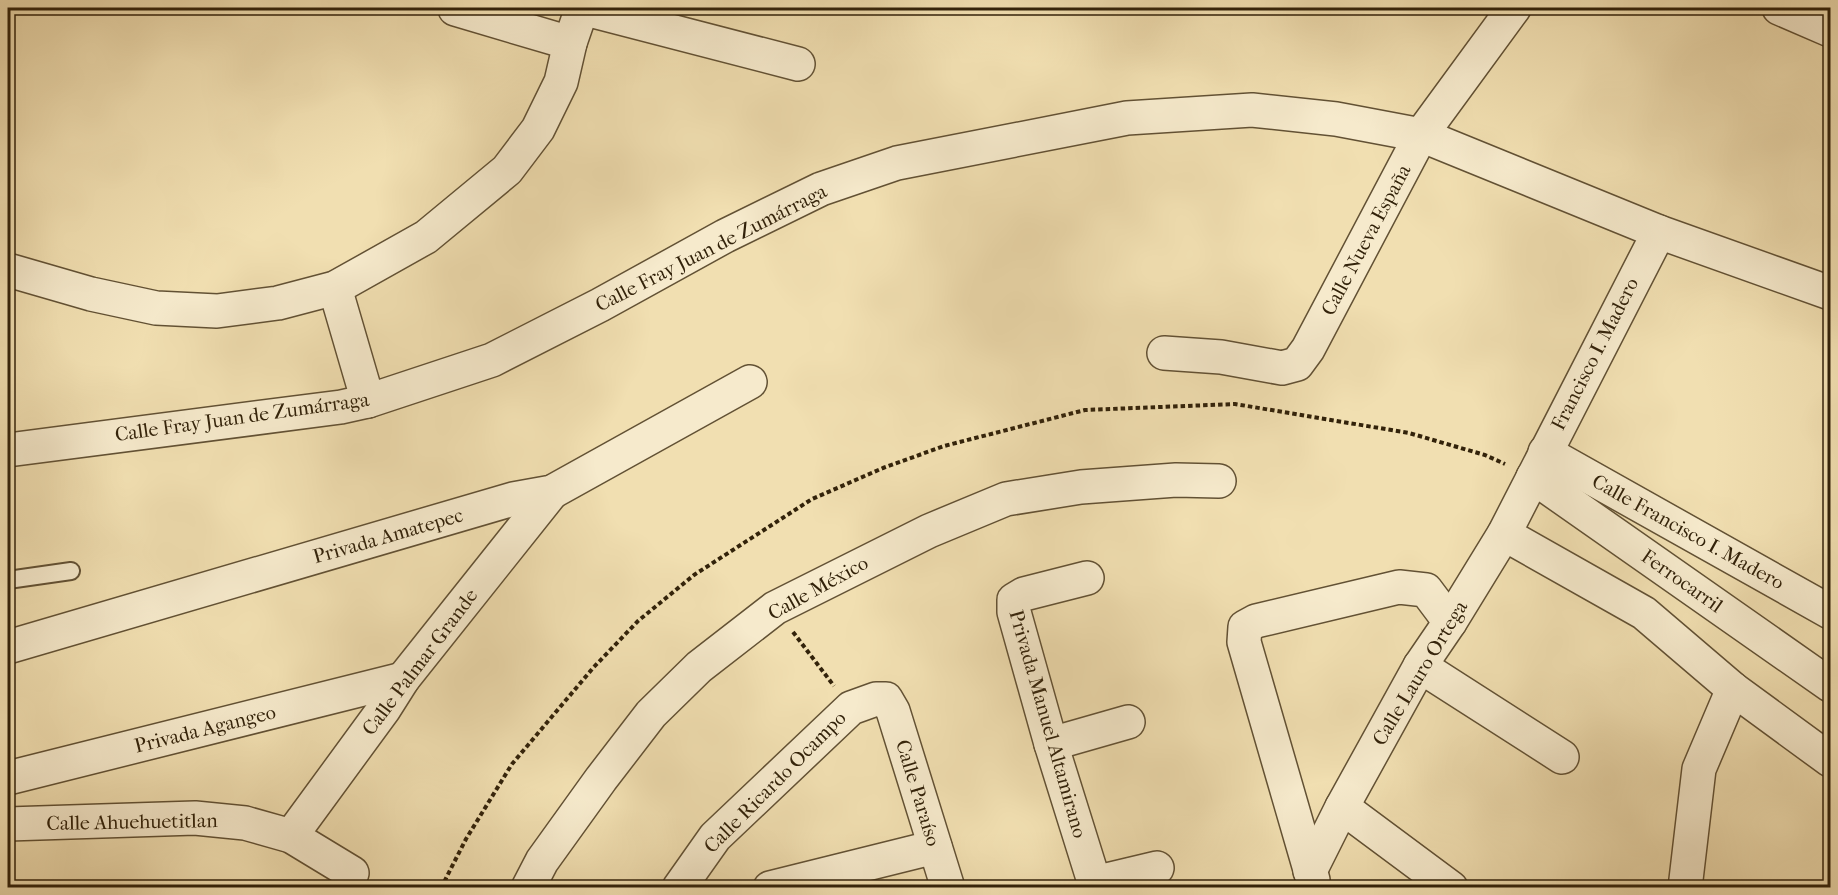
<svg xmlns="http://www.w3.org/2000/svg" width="1838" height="895" viewBox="0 0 1838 895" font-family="'IM FELL French Canon',serif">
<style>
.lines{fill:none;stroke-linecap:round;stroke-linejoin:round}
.lane-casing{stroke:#625134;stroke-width:20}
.street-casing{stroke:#625134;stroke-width:36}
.path{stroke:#32220a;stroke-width:4;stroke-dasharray:4.5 3;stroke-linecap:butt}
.lane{stroke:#f6eacc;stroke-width:16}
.street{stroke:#f6eacc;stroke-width:33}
.labels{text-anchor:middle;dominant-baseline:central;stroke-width:4.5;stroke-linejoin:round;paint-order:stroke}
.street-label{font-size:20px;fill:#32220a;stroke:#f6eacc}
</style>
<rect width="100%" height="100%" fill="#f1dfb1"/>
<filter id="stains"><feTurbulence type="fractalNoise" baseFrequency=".00333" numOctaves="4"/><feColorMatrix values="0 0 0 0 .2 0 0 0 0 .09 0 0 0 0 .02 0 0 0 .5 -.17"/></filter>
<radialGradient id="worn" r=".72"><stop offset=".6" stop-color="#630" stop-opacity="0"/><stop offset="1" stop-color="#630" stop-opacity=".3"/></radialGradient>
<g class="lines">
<g class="lane-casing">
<polyline id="lane" points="8,580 71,571"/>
</g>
<g class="street-casing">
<g id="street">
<polyline points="582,8 798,64"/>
<polyline points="1779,8 1830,30"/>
<polyline points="455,9 570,43"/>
<polyline points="8,270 91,294 156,308 217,311 278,303 335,288 426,237 507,170 538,129 561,82 570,43 582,8"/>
<polyline points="335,288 368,401"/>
<polyline points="1164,353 1221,357 1282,368 1297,364 1308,349 1421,135 1514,8"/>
<polyline points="8,450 341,407 368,401 492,360 600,305 725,236 821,189 897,163 1127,118 1252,110 1336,119 1421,135 1659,232 1830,293"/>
<polyline points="1545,452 1830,612"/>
<polyline points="1533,477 1830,685"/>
<polyline points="1504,534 1644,613 1733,689 1830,760"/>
<polyline points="1087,578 1024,594 1014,600 1014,612 1051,744 1096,888"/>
<polyline points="8,647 513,499 552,492 750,382"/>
<polyline points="1420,666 1562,757"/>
<polyline points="1051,744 1128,722"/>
<polyline points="8,778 403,679"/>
<polyline points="1342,807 1451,888"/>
<polyline points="8,824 195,818 245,823 291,836 352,873"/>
<polyline points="291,836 384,709 403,679 552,492"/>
<polyline points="1310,871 1342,807 1420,666 1450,622 1504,534 1659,232"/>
<polyline points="1313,880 1244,642 1245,627 1256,621 1399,587 1426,590 1450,622"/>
<polyline points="1094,883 1157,868"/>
<polyline points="528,888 542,861 601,779 651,714 699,667 775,608 929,531 1006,499 1081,487 1176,480 1219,481"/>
<polyline points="679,888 715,837 851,708 876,699 886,699 893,711 948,888"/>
<polyline points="770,888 935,847"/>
<polyline points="1685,888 1699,769 1733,689"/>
</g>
</g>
<g class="path">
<polyline points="793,632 834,686"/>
<polyline points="441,888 466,839 512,764 593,668 638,621 694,575 812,499 883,468 944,446 1085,410 1235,404 1409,433 1485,455 1505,464"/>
</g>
<use href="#lane" class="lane"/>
<use href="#street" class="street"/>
</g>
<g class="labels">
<g class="street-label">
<text transform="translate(1366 240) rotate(-62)">Calle Nueva España</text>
<text transform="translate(711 248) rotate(-27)">Calle Fray Juan de Zumárraga</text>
<text transform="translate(1595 354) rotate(-63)">Francisco I. Madero</text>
<text transform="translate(242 417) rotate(-8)">Calle Fray Juan de Zumárraga</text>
<text transform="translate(1688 532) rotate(29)">Calle Francisco I. Madero</text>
<text transform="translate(388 536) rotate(-16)">Privada Amatepec</text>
<text transform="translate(1682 581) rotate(35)">Ferrocarril</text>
<text transform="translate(818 588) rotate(-29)">Calle México</text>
<text transform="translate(420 662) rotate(-53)">Calle Palmar Grande</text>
<text transform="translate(1420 673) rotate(-59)">Calle Lauro Ortega</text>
<text transform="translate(1048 724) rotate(74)">Privada Manuel Altamirano</text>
<text transform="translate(205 729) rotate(-14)">Privada Agangeo</text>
<text transform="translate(775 782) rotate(-45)">Calle Ricardo Ocampo</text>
<text transform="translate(918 793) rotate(73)">Calle Paraíso</text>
<text transform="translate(132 822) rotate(-1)">Calle Ahuehuetitlan</text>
</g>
</g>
<rect width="1838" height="895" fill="none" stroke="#f1dfb1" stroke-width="30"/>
<rect x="9" y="9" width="1820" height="877" fill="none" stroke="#32220a" stroke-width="3"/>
<rect x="15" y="15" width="1808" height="865" fill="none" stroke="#32220a" stroke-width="1.5"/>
<rect width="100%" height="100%" filter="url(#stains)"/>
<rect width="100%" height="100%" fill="url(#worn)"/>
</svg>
